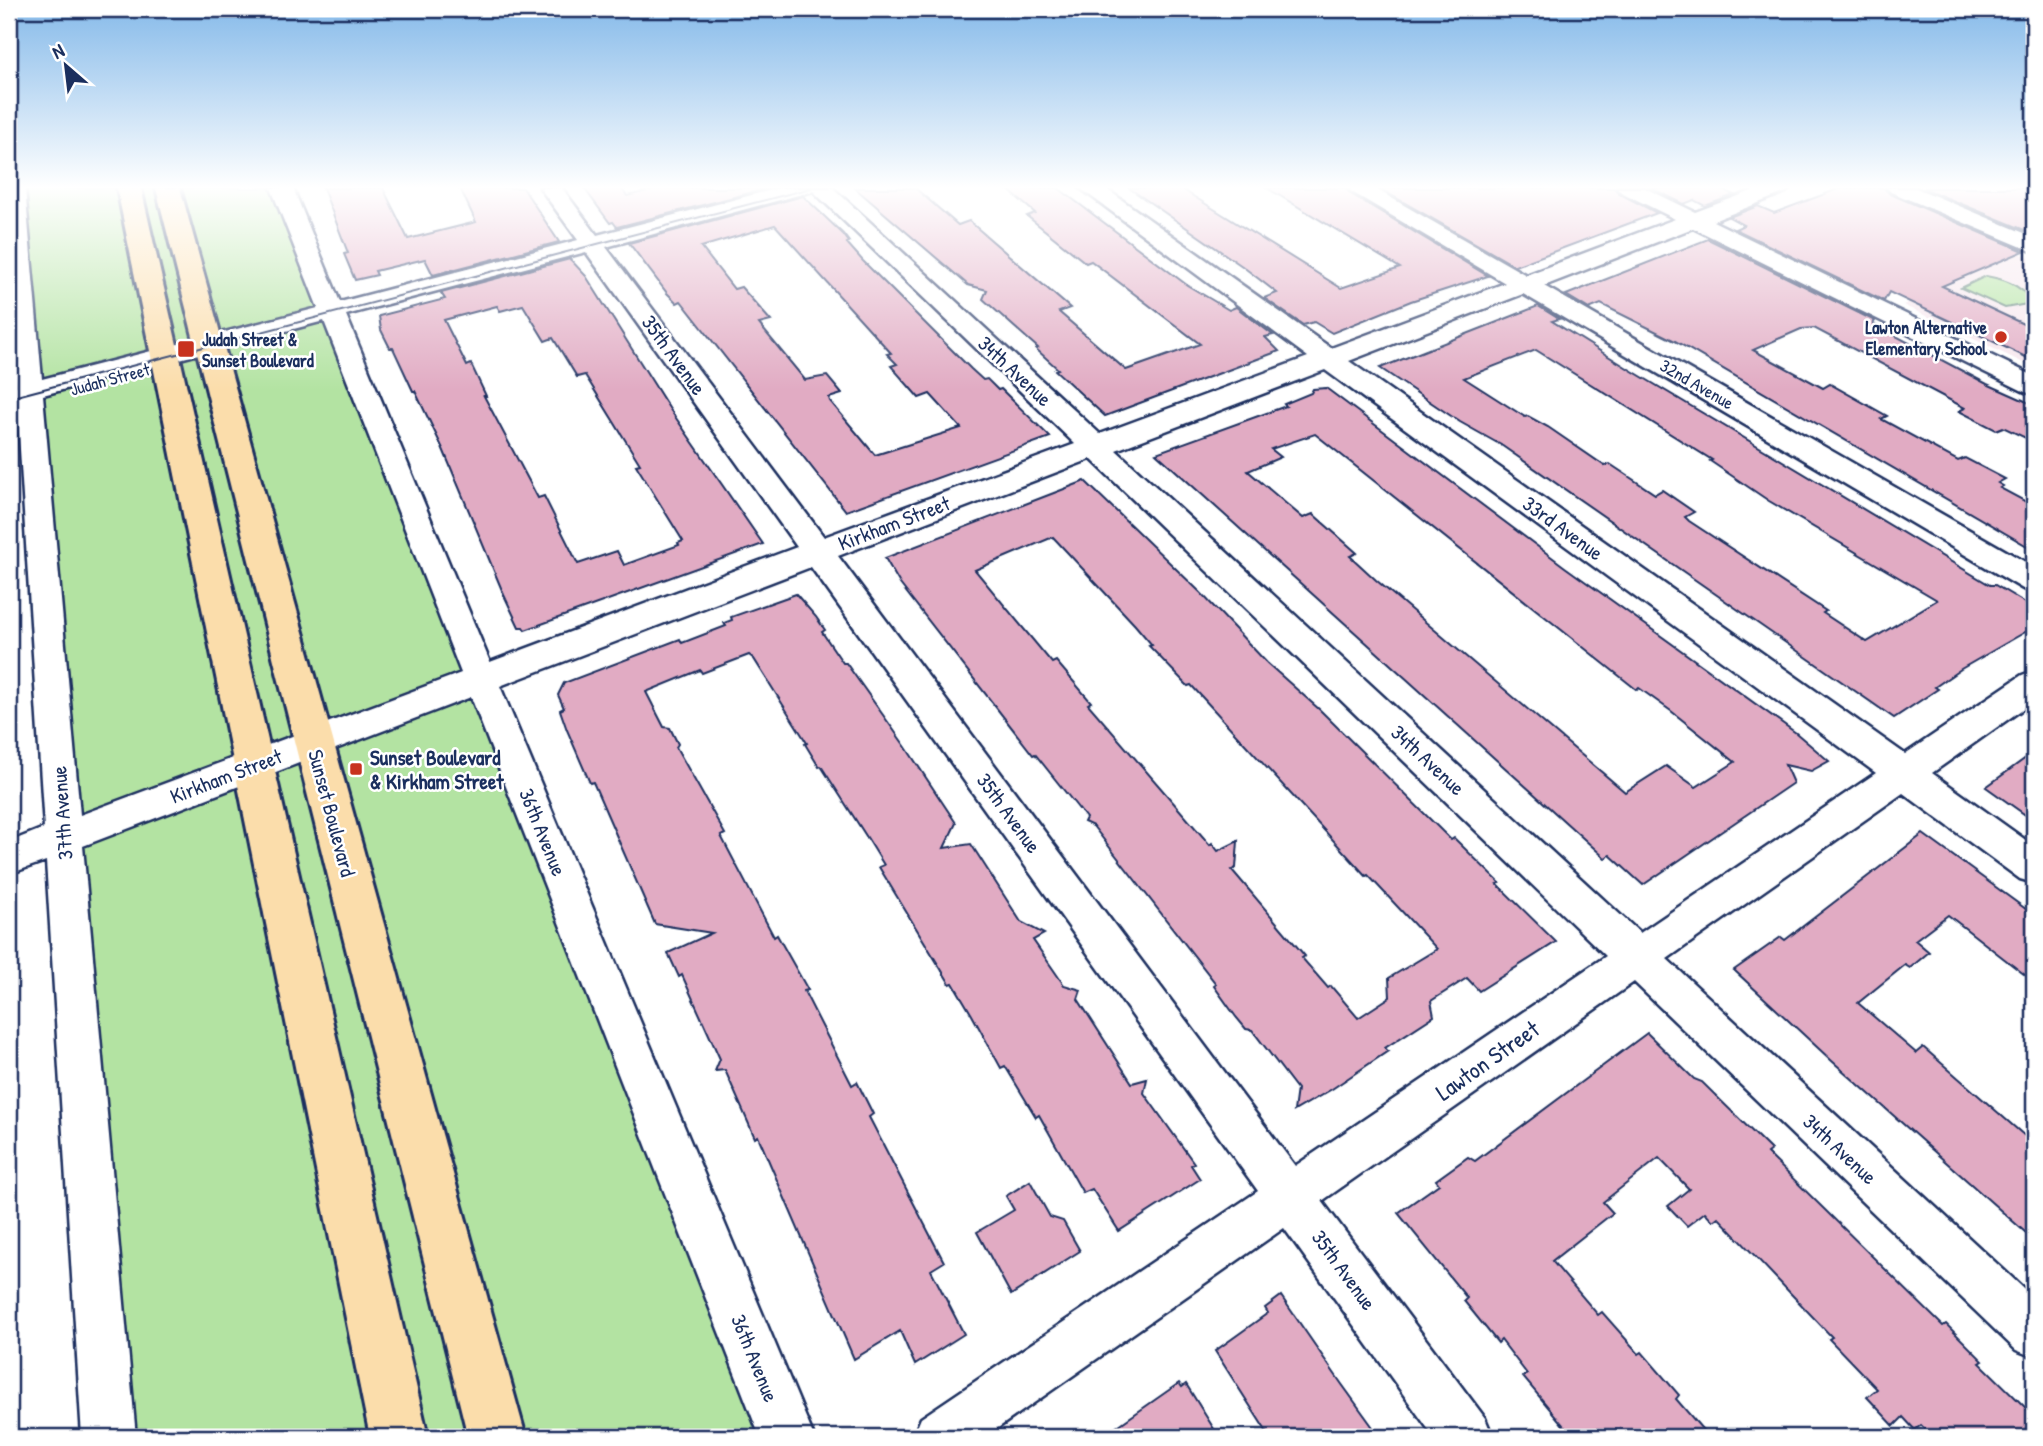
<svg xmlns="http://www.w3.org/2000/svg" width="2043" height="1446" viewBox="0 0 2043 1446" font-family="'Patrick Hand',sans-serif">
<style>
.built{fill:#f6e6ed}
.green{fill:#b3e3a2;stroke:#678980;stroke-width:2}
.building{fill:#e1abc3;stroke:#1b2f5e;stroke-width:2;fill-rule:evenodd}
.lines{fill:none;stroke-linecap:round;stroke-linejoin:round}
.minor-casing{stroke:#1b2f5e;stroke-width:5}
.major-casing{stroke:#1b2f5e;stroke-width:6}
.minor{fill:#fff;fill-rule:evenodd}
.major{fill:#fbddab;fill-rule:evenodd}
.tram{stroke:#1b2f5e;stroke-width:2}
.poi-dot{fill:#c8321e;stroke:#fff;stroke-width:2.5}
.labels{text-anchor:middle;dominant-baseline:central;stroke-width:5;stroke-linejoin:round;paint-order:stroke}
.far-poi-label{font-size:18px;font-weight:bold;fill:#1b2f5e;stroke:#fff;text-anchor:end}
.far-street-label{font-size:18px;fill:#1b2f5e;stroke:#fff}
.street-label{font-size:21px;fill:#1b2f5e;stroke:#fff}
.poi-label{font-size:21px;font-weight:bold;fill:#1b2f5e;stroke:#fff;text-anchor:start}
.near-street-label{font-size:24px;fill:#1b2f5e;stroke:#fff}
</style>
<rect width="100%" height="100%" fill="#fff"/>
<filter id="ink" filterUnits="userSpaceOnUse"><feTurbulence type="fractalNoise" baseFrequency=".0143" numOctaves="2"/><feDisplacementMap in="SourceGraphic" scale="14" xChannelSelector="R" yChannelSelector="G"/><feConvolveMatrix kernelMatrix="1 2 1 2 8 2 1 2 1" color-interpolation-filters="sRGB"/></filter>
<g filter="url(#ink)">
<polygon class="built" points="2019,253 2034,259 2034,368 1903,305"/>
<g class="green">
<polygon points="14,188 282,188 787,1437 109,1437"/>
<path d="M1986,276C2003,279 2019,284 2030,299L2027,304L2005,308L1961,288Z"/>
</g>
<g class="building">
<polygon points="323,188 383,188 408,239 476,222 460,188 523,188 559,242 433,275 425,259 375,271 377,275 355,280 344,254 348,253"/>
<polygon points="584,188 621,188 627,196 661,188 769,188 617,227 613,222 610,223"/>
<polygon points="855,188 915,188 958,225 969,221 1070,308 1059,312 1126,370 1200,344 1091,261 1086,263 1027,216 1035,213 1006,188 1058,188 1187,285 1229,310 1236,307 1273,335 1265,337 1279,351 1105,416 1055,370 1058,369 1036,349 1038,348 983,299 987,290 968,285"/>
<polygon points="1129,188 1180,188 1341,288 1400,268 1267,188 1345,188 1351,194 1488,276 1411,301 1332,333 1314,322 1303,325 1264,298 1277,293 1242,266"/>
<polygon points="1379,188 1614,188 1620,194 1657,213 1515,266"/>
<polygon points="1651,188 1719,188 1734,195 1705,206 1694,200 1684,204"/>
<polygon points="1841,188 1884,188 1890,194 2024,251 1942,286 2034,329 2034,361 1889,292 1884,301 1735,229 1744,225 1729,217 1758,206 1774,213"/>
<polygon points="1923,188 2034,188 2034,234"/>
<path d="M803,196L843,234L849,242L847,243L863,261L971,369L983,380L987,379L998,390L1001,389L1050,437L846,511L681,301L677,303L667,293L629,243ZM775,225L891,353L887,354L897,364L891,366L919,398L930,394L961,428L875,455L830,401L829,398L842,394L827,376L805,380L759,324L771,321L741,287L734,289L701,247Z"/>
<polygon points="1708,239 1875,321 1873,324 1987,384 2034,405 2034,442 2003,427 1996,430 1959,411 1965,408 1814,328 1801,329 1753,350 1823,388 1830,384 1887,416 1881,419 1958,461 1965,458 2005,479 1998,483 2003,486 2000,488 2034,506 2034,550 1675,341 1601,304 1589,309 1566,295"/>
<path d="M570,259L586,276L669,408L763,544L525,630L523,627H519L504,595L443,449L415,391H413L393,348H390L381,330L379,316L445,299L441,293ZM523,305L545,341L553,338L577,377L585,375L640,464L636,465L683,541L678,543L679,545L624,565L617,551L578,564L544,496L538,498L484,396H486L471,364L467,366L444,320L497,306L500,311Z"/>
<path d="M1538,306L1559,319L1552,321L1629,369L1990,585H1995L2034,608V627L1961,669L1935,687L1938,689L1894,718L1501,445L1460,422L1380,368ZM1536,350L1712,460L1710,461L1769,501L1937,600L1867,642L1823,613L1826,611L1689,521L1685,517L1694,512L1662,490L1655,494L1610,464L1605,466L1548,427L1528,416L1525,417L1464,378Z"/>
<path d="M1326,388L1565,567L1796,733L1829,761L1811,771L1785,765L1793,783L1643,885L1610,855L1605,858L1156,453L1286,406L1284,404L1311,393L1313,389ZM1315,434L1637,690L1639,688L1671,711L1735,762L1696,787L1666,766L1625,792L1376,580L1350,556L1357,553L1313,514L1303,518L1248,471L1281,457L1271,449Z"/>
<path d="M1085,481L1201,593L1267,663L1320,710L1451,840L1454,838L1500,883L1497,884L1556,942L1479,991L1467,978L1431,1001L1434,1016L1385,1048L1388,1051L1332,1089L1294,1111L1297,1089L1252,1030L1246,1029L1236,1017L1214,986L1216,984L1093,826L1084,822L1086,818L1035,754L1033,755L900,584L885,558ZM1053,537L1135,625L1152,645L1149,646L1188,686L1191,685L1366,876L1368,875L1437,949L1389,978L1390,997L1358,1018L1331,986L1328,988L1302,958L1305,956L1232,870L1236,868L1238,841L1218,851L1212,843L1210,845L1088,704L1091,702L1056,661L1052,663L975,570Z"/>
<polygon points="796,594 816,617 825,630 822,632 843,663 846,663 905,746 956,823 944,848 971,844 1021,922 1044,934 1033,940 1064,985 1081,990 1078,999 1132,1083 1147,1079 1144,1093 1194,1163 1191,1165 1200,1179 1119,1231 1092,1189 1083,1193 1039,1115 1036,1117 1005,1066 1001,1068 972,1015 953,983 950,984 879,867 884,865 868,839 821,766 819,767 805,744 807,743 754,659 749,655 702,673 700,670 646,692 664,727 670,728 678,744 676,747 725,834 721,836 774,937 777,935 808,990 804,991 852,1085 857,1082 873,1114 869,1117 944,1262 931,1270 964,1334 915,1365 900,1331 854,1359 758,1136 755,1138 725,1070 715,1071 720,1059 682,975 679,977 668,953 712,933 655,924 593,782 590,783 567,730 560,710 564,708 558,695 564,683 680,639 682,643 726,626 724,623 732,620 731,617"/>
<polygon points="2034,752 2034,821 1986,787"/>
<polygon points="1923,834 2034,915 2034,982 1948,915 1915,940 1929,952 1910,968 1905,965 1858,1003 1916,1053 1923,1047 2034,1144 2034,1240 1832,1061 1734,970 1781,937 1785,940"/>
<polygon points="1647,1033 1694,1079 1702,1082 1771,1150 1767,1153 1943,1326 1946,1324 1983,1361 1980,1363 2034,1416 2034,1437 1933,1437 1921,1425 1915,1430 1903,1417 1894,1426 1867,1397 1877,1389 1829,1339 1832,1337 1718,1217 1713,1221 1705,1212 1687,1226 1668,1206 1689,1189 1659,1158 1603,1202 1613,1213 1552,1261 1598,1315 1602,1312 1639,1354 1642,1352 1679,1395 1676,1399 1709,1437 1573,1437 1523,1377 1527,1374 1501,1340 1498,1343 1464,1301 1467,1298 1398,1213 1439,1184 1436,1180 1468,1157 1475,1161"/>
<polygon points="1030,1181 1050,1217 1063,1221 1080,1251 1011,1295 977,1232 1014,1210 1006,1196"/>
<polygon points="1281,1296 1341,1383 1380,1437 1270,1437 1215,1351 1268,1313 1265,1308"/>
<polygon points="1179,1383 1182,1387 1186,1384 1219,1437 1102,1437"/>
</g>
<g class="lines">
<g class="minor-casing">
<g id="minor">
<path d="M9,188H25L42,379L318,308L271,188H293L340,302L578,240L540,188H562L597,235L779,188H833L1100,434L1308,357L1080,188H1105L1331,348L1505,283L1352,192L1348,188H1374L1526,275L1675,219L1621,192L1617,188H1645L1695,212L1760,188H1790L1786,192L1713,221L2034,376V394L2025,392L1693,228L1544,286L2034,567V592L2023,589L1523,294L1349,361L1905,754L2022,675L2034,671V701L1932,773L2034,846V883L2020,879L1903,793L1667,959L2034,1298V1357L2016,1350L1634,982L1322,1201L1485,1418L1493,1437H1434L1284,1228L985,1437H913L921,1418L1258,1191L811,567L500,686L814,1437H760L471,697L83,846L136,1437H82L46,861L9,874V842L44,828L17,402L9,404V388L16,386L9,273ZM813,191L814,192L1075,444L824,537L606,247ZM586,252L797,547L490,662L346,315ZM324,321L461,673L80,815L43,395ZM1325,370L1876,773L1640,933L1116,450ZM1091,459L1606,956L1295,1166L838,556Z"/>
<polygon points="1887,188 1916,188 2034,237 2034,252 1891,192"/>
</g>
</g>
<g class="major-casing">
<g id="major">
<polygon points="117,188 141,188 428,1437 370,1437"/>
<polygon points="156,188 180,188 526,1437 468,1437"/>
</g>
</g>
<use href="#minor" class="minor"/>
<use href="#major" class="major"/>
<polyline class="tram" points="9,398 811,188"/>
</g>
</g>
<linearGradient id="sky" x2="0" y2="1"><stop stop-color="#84b9e9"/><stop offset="0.48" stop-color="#fff"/><stop offset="1" stop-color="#fff" stop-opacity="0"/></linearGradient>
<rect width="2043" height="390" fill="url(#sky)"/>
<g class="poi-dot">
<circle cx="2001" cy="337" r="7"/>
<rect x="177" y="340" width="18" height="18" rx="3.5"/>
<rect x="349" y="762" width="14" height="14" rx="3.5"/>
</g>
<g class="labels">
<g class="far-poi-label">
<text x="1987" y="327">Lawton Alternative<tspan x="1987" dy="21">Elementary School</tspan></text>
<text x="202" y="339" text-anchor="start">Judah Street &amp;<tspan x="202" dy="21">Sunset Boulevard</tspan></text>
</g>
<g class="far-street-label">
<text transform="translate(110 379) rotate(-15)">Judah Street</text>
<text transform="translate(1697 384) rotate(30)">32nd Avenue</text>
</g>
<g class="street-label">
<text transform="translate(674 355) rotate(54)">35th Avenue</text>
<text transform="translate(1015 371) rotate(43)">34th Avenue</text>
<text transform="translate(894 523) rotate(-21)">Kirkham Street</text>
<text transform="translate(1563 528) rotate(36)">33rd Avenue</text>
<text transform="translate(1428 760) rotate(43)">34th Avenue</text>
<text transform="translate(226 776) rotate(-21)">Kirkham Street</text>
<text transform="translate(62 813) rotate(-94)">37th Avenue</text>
<text transform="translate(332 813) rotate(75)">Sunset Boulevard</text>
<text transform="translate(1009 813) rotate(54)">35th Avenue</text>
<text transform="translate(543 832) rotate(68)">36th Avenue</text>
<text transform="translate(1840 1149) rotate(43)">34th Avenue</text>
<text transform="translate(1344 1270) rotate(54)">35th Avenue</text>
<text transform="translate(755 1358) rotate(68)">36th Avenue</text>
</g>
<g class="poi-label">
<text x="370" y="757">Sunset Boulevard<tspan x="370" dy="24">&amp; Kirkham Street</tspan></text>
</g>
<g class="near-street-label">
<text transform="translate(1487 1060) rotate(-35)">Lawton Street</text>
</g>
</g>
<rect width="2043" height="1446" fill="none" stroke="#fff" stroke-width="35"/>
<rect x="18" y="18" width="2008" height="1411" fill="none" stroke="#1b2f5e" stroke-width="2.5" filter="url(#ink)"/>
<g transform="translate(66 66) rotate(332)" stroke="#ffffff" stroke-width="5" paint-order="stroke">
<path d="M0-5L12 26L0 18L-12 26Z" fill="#1b2f5e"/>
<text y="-10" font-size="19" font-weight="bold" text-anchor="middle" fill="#1b2f5e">N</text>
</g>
</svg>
